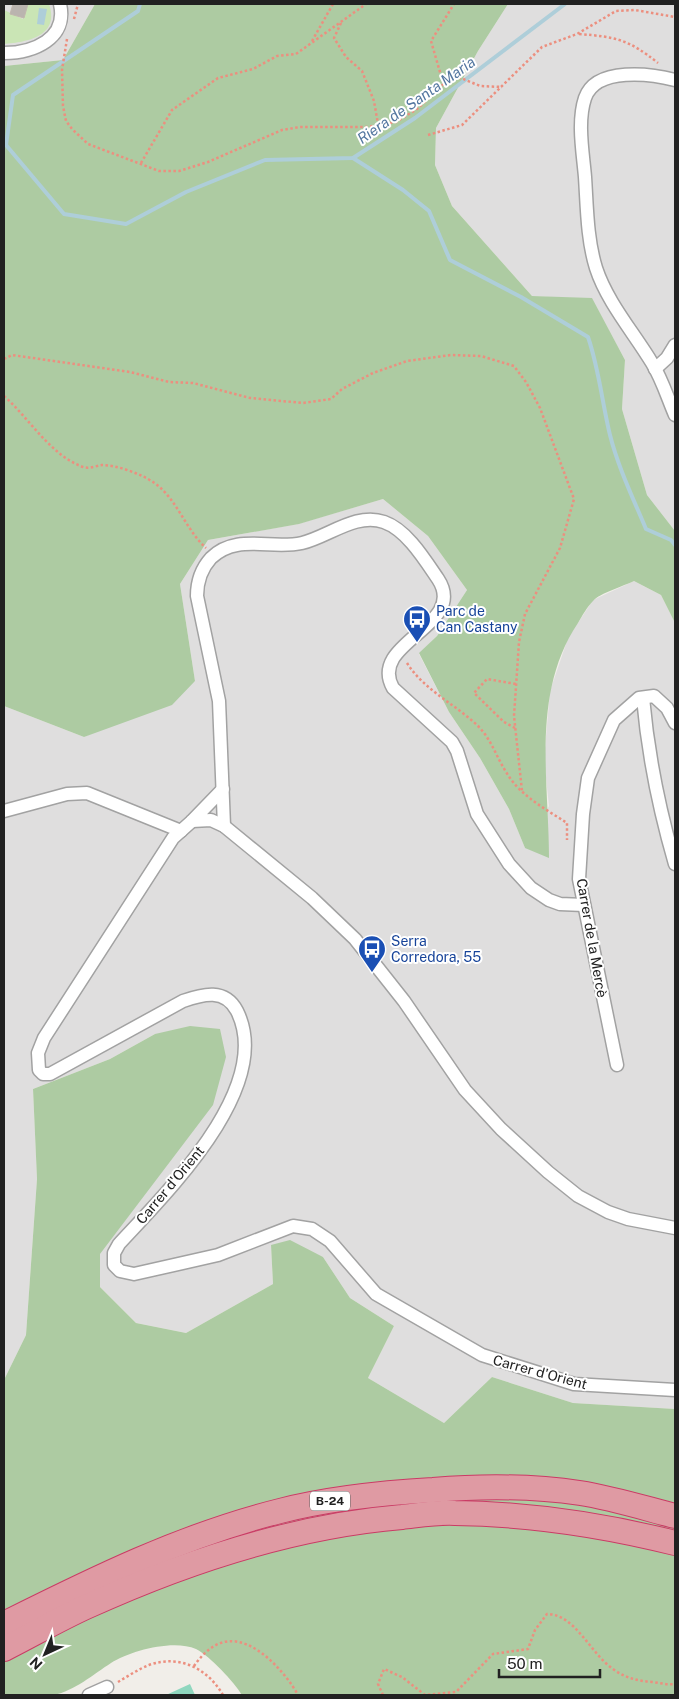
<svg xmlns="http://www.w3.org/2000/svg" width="679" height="1699" viewBox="0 0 679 1699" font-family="'Public Sans',sans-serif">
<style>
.residential{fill:#dfdede}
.grass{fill:#cae5b5}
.forest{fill:#adcba2}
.pitch{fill:#90d7bf}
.water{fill:#aeced9}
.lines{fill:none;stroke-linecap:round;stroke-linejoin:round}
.stream{stroke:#aeced9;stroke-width:4}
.building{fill:#bab4af;stroke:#c1b7ad}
.minor-casing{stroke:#a2a2a2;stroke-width:15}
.motorway-casing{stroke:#ca3b65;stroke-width:26}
.path{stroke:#ec8f7f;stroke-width:2.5;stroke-dasharray:2.5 2.5;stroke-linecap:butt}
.minor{stroke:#fff;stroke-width:12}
.motorway{stroke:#df9aa3;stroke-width:24}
.labels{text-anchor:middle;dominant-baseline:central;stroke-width:4;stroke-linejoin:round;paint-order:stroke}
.shield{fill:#fff;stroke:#646464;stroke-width:1}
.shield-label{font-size:12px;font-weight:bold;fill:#212121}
.transit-label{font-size:14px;fill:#164399;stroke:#fff;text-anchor:start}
.street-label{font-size:14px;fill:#212121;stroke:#fff}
.water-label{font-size:15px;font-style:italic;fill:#5477a0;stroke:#fff}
</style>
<rect width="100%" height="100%" fill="#f1eee9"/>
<g class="residential">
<polygon points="4,4 95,4 63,60 4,66"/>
<polygon points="508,4 675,4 675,531 647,495 622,409 625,360 592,299 532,296 452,206 435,165 436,128 478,51"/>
<polygon points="383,499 428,536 467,590 437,636 419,654 449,712 480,758 509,809 525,848 549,806 544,759 550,691 568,638 593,600 634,581 661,595 675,623 675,1409 573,1403 492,1377 444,1423 368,1378 394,1326 350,1298 323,1257 271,1245 273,1284 186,1333 136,1323 100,1287 100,1254 155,1034 110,1059 33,1089 37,1179 26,1335 4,1380 4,706 84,737 195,681 180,584 208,540 298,524"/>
</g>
<path class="grass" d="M28,4H49C60,36 28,42 4,44V6V10L23,19Z"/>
<g class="forest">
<path d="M95,4H508L478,51L436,128L435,165L452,206L532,296L592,298L625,360L622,409L647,495L675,531V623L661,595L634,581C624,586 600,593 593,601C587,607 582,616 578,623C531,693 549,780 549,858L525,848L509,809L480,758L449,712L419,653L437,636L467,590L428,536L383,499L299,524L208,540L180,584L195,681L172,705L84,737L4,706V66L63,60Z"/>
<path d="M190,1026L220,1029L226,1057L213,1105L100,1254V1287L136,1323L186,1333L273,1284L271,1245L290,1240L323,1257L350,1298L394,1326L368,1378L444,1423L492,1377L573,1403L675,1409V1695H242C234,1682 210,1656 196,1649C173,1639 130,1651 111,1663C94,1674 74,1691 54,1695C38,1698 19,1695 4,1695V1380L26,1335L37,1179L33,1089L110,1059L155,1034Z"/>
</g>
<polygon class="pitch" points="190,1684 195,1695 166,1695"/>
<polygon class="water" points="39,8 47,9 44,25 37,24"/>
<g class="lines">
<g class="stream">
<polyline points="140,4 138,11 13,95 6,145 64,214 126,224 186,192 265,160 353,158 415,118 565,4"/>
<path d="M353,158L403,190L429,211L450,260L521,297L588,337C599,369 602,402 610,435C618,467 633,498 646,529L671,540L675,545"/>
</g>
</g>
<polygon class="building" points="13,4 28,4 24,18 10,14"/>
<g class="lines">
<g class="minor-casing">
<g id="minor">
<path d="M4,53C33,53 68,39 60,4"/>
<path d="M675,80C652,74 596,66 585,98C577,122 583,153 585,177C587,207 587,239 596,268C607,302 634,333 652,363C662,379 668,399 675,415"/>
<polyline points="655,369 667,358 675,345"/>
<path d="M643,698C648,754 659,809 675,864"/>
<polyline points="223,789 192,821 211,820 224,826 312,898 355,939 404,1001 465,1090 501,1129 548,1172 578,1196 608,1212 628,1219 675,1228"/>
<polyline points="4,811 67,794 87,793 181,831"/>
<path d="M192,821L173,838L44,1038L38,1053L39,1070L43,1074H50L183,1001C203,994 225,988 237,1011C275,1087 166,1193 119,1244L114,1253V1265L120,1271L134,1274L218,1255L293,1226L312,1229L330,1241L376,1294L482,1355L574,1384L675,1390"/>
<path d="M224,826L219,701L197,596C197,581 201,569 211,558C237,533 271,550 302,543C328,537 356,512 384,522C407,530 425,560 438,579C469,626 367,642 393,688L452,742L457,751L477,814L509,864L531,888L549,900L560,904L584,905"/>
<polyline points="617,1065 579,879 583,814 588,778 614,720 639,698 654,696 667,708 675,723"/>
<polyline points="89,1695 107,1687"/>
</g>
</g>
<g class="motorway-casing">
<g id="motorway">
<path d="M4,1624C92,1580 183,1535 280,1511C330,1498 381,1493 433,1490C481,1486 532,1486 580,1493C612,1498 644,1508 675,1516"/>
<path d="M4,1649C32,1635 59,1619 88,1606C187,1561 294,1526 402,1517C420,1515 438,1512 455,1513C530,1514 603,1525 675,1543"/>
</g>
</g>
<g class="path">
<polyline points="74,19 78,4"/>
<polyline points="341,23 334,38 346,57 362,71 374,101 378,124"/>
<path d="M579,34C616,37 628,39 658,63"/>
<polyline points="67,39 62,70 63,106 66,121 72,129 88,144 159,171 179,171 208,162 282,130 300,127 367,127 396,122 417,109 451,77 461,78 480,86 502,87"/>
<polyline points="312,41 333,4"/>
<polyline points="450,78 442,79 431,41 454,4"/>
<polyline points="428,135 462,125 542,47 577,34 616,11 635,10 675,17"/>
<polyline points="141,163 172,110 218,78 253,69 277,56 296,54 366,4"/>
<polyline points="4,359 12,355 130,372 169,382 193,383 250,398 303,403 331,399 342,389 373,373 407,361 451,355 481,356 514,366 526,382 540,408 574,499 560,548 525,614 519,642 514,716 522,791"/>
<path d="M4,396C30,419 50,455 83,467C89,469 96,466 102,465C117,465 141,474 153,482C177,498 185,529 206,548"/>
<path d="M407,663C424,690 455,704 478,726C492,740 497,759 508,775C521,796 547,810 567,823V840"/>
<polyline points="515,728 504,722 474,693 487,679 516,684"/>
<path d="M194,1666C201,1656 211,1645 224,1642C253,1635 286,1673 298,1695"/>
<path d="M118,1682C128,1676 139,1669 149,1665C180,1654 208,1669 223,1695"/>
<path d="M383,1695L378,1684L384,1669L402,1677L425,1695L456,1692L493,1654L528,1649L535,1630L547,1614C575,1614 590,1653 613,1669C625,1678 638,1681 652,1682C660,1683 668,1685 675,1684"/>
</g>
<use href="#minor" class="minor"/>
<use href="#motorway" class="motorway"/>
</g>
<defs>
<g id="bus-pin" transform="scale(1.4375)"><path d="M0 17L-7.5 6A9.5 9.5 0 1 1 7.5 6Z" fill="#1a4fb4" stroke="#fff"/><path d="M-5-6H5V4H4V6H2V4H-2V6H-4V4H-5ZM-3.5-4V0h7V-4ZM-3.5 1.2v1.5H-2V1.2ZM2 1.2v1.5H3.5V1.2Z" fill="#fff"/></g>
</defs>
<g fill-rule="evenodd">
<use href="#bus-pin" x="417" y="619"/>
<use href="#bus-pin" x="372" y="949"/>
</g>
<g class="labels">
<rect class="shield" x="310" y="1491.5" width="40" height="19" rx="4"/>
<g class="shield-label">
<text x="330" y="1501">B-24</text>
</g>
<g class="transit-label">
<text x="436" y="611">Parc de<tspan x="436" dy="16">Can Castany</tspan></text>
<text x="391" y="941">Serra<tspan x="391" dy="16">Corredora, 55</tspan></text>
</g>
<g class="street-label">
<text transform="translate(592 938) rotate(80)">Carrer de la Mercè</text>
<text transform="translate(170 1185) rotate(-50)">Carrer d'Orient</text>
<text transform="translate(540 1372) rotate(15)">Carrer d'Orient</text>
</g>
<g class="water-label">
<text transform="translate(416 100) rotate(-35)">Riera de Santa Maria</text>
</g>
</g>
<rect width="679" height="1699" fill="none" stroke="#212121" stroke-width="10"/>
<g transform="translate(45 1654) rotate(224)" stroke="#ffffff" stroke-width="4" paint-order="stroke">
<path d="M0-4L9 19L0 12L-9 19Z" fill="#212121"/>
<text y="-8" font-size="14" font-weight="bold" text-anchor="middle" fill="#212121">N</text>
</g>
<path d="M499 1669v8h101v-8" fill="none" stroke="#212121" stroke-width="2.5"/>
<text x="507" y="1669" font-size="15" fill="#212121" stroke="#ffffff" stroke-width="4" paint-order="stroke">50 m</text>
</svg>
